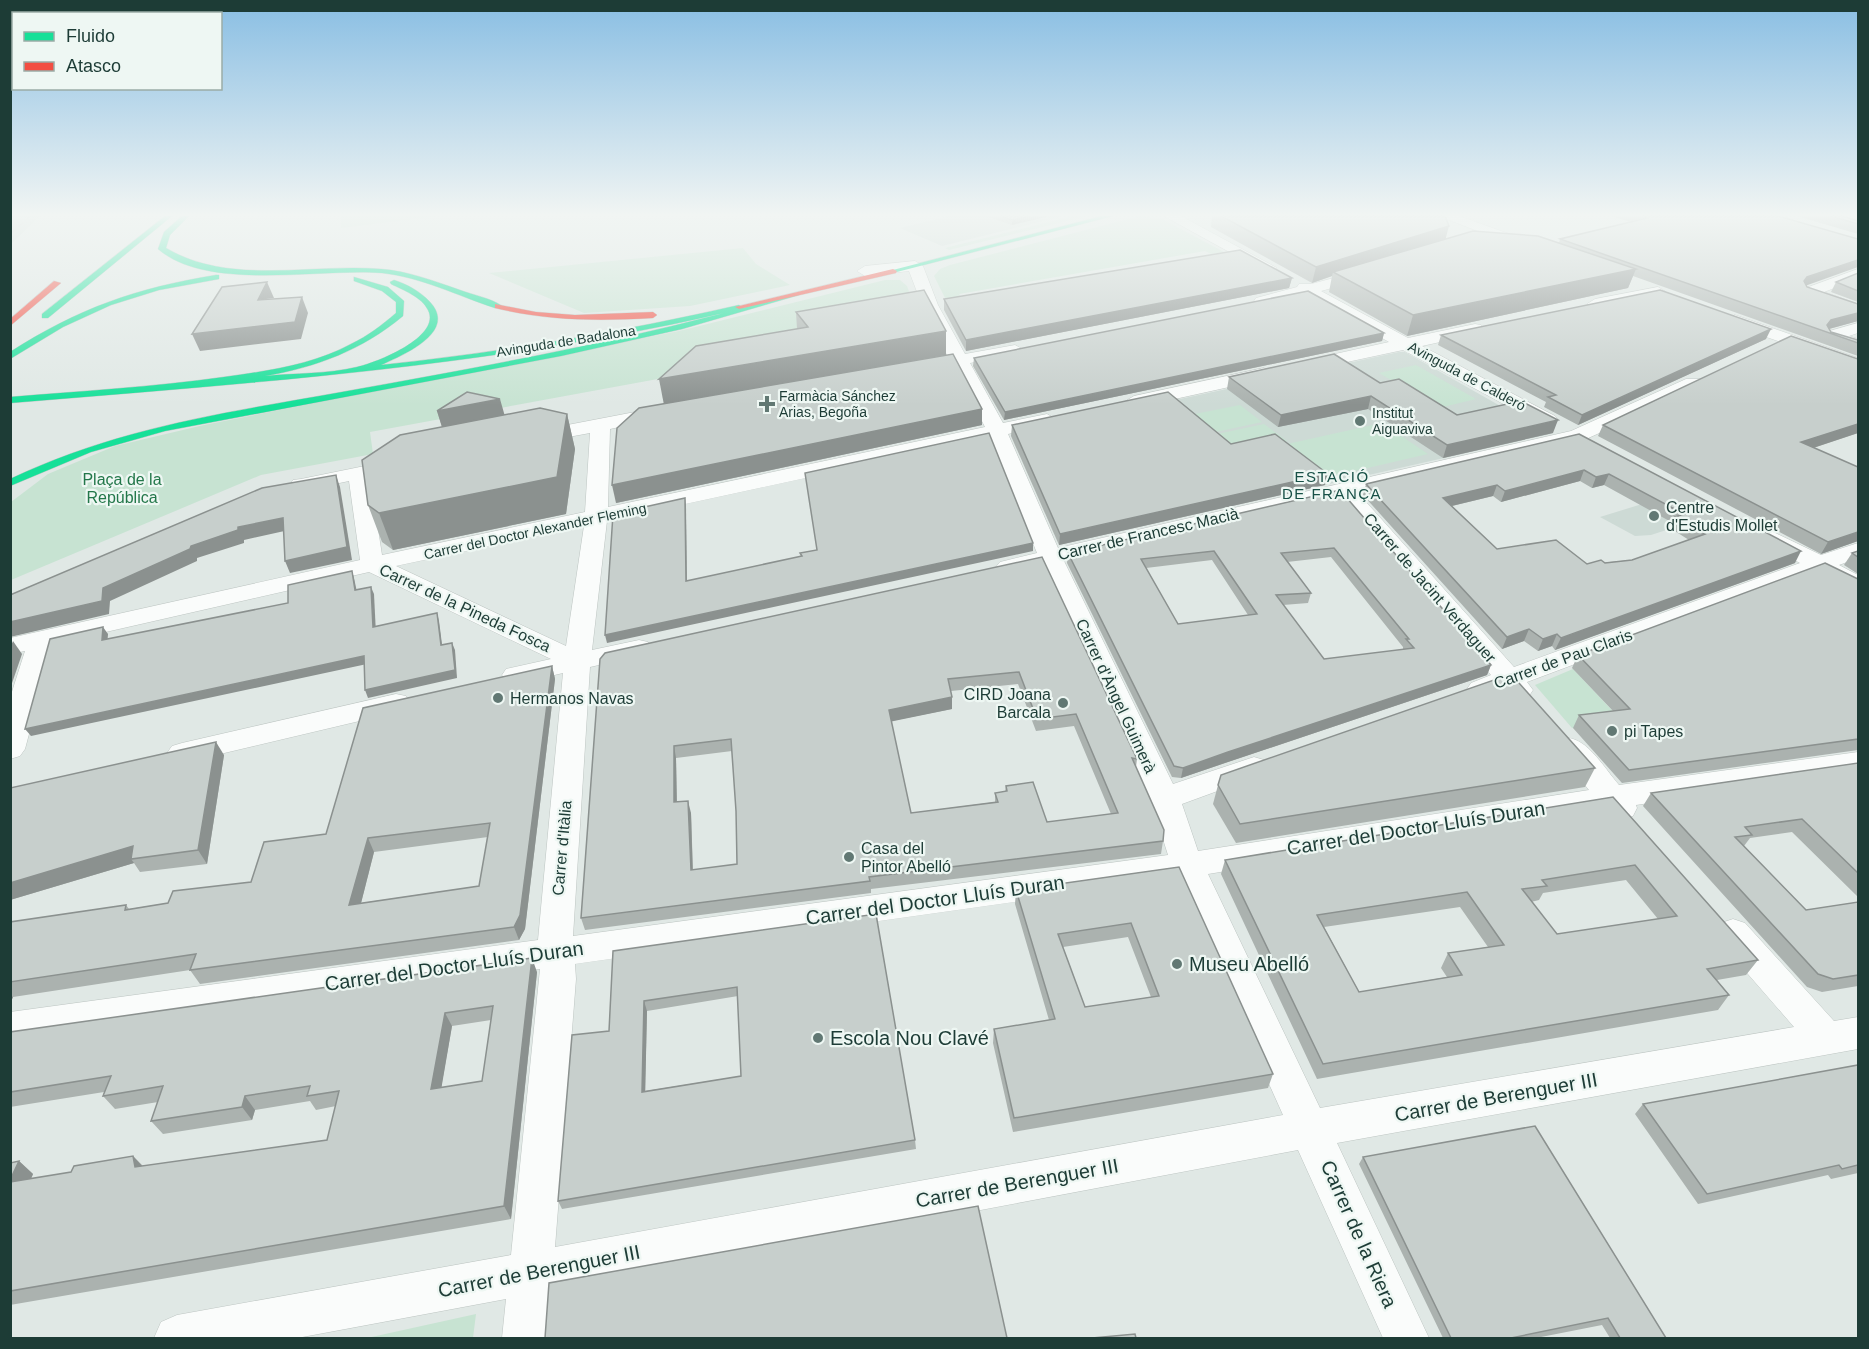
<svg xmlns="http://www.w3.org/2000/svg" width="1869" height="1349" viewBox="0 0 1869 1349" font-family="Helvetica,sans-serif">
<style>
.built{fill:#cddad5}
.green{fill:#c7e3d2}
.lines{fill:none;stroke-linecap:round;stroke-linejoin:round}
.street-casing{stroke:#bdc5c2;stroke-width:1}
.fast-casing{stroke:#bcc6c3;stroke-width:1}
.jam-casing{stroke:#bcc6c3;stroke-width:1}
.street{fill:#fafcfb;fill-rule:evenodd}
.fast{fill:#16e098;fill-rule:evenodd}
.jam{fill:#f24e42;fill-rule:evenodd}
.rail{stroke:#c5cac9;stroke-width:2;stroke-dasharray:7 4;stroke-linecap:butt}
.wall{fill:#abb2af;fill-rule:evenodd}
.shaded-wall{fill:#8b918f}
.building{fill:#c7cfcc;stroke:#8b918f;stroke-width:1.5;fill-rule:evenodd}
.poi-dot{fill:#617873;stroke:#eef7f3;stroke-width:2}
.labels{text-anchor:middle;dominant-baseline:central;stroke-width:4.5;stroke-linejoin:round;paint-order:stroke}
.far-street-label{font-size:14px;fill:#1d3c36;stroke:#eef7f3}
.far-poi-label{font-size:14px;fill:#1d3c36;stroke:#eef7f3;text-anchor:start}
.far-neighbourhood-label{font-size:15px;letter-spacing:1.5px;fill:#175046;stroke:#eef7f3}
.park-label{font-size:16px;fill:#23774a;stroke:#eef7f3}
.poi-label{font-size:16px;fill:#1d3c36;stroke:#eef7f3;text-anchor:start}
.street-label{font-size:16px;fill:#1d3c36;stroke:#eef7f3}
.near-street-label{font-size:20px;fill:#1d3c36;stroke:#eef7f3}
.near-poi-label{font-size:20px;fill:#1d3c36;stroke:#eef7f3;text-anchor:start}
</style>
<rect width="100%" height="100%" fill="#e0e8e5"/>
<g class="built">
<polygon points="11,216 40,216 11,244"/>
<polygon points="949,216 1063,216 942,246 900,228"/>
<polygon points="1399,352 1405,352 1550,434 1280,495 1166,402"/>
<polygon points="1668,496 1706,517 1651,535 1635,536 1600,517"/>
</g>
<g class="green">
<polygon points="341,216 438,216 341,228"/>
<polygon points="1073,216 1087,216 949,250 945,248"/>
<polygon points="1140,216 1162,219 1224,252 1211,254 1205,251 959,294 961,297 946,300 934,276 940,269 950,265"/>
<polygon points="743,248 756,264 790,285 690,306 584,313 489,273"/>
<polygon points="885,280 900,280 907,286 917,314 810,351 370,432 373,454 261,475 11,580 11,502 48,474 115,446 204,425 679,331"/>
<polygon points="1416,365 1476,399 1439,408 1379,373"/>
<polygon points="1240,405 1262,422 1207,434 1185,416"/>
<polygon points="1382,423 1428,454 1320,479 1278,446"/>
<polygon points="1264,424 1287,441 1230,454 1208,436"/>
<polygon points="1573,669 1623,722 1572,728 1535,685"/>
<polygon points="476,1314 473,1338 367,1338"/>
</g>
<g class="lines">
<g class="street-casing">
<g id="street">
<polygon points="1164,216 1181,216 1277,268 1274,271 1264,271"/>
<polygon points="1439,216 1459,216 1529,241 1531,244 1529,247 1519,247"/>
<path d="M915,261L923,266L938,305L965,354L1015,345L1024,350L1021,354L970,363L1003,423L1047,414L1057,420L1054,424L1008,434L1058,548L1571,431L1686,379H1700L1702,383L1700,387L1584,440L1358,493L1514,667L1800,563L1759,541L1755,536L1759,531L1767,529L1821,555L1858,543V558L1839,565L1858,575V592L1818,573L1527,682L1533,690L1529,696C1518,699 1512,699 1504,690L1481,698L1471,695L1467,689L1471,683L1491,675L1339,497L1064,561L1173,784L1254,757L1264,760L1269,767L1264,774L1182,804L1198,851L1589,790L1553,746L1558,739C1584,731 1603,767 1619,785L1858,752V772L1636,805L1637,808L1633,816C1621,820 1614,819 1605,809L1208,874L1320,1108L1794,1027L1721,943L1716,933L1721,923L1733,919L1745,923L1834,1021L1858,1017V1049L1337,1143L1429,1338H1383L1298,1150L552,1291L548,1338H502L506,1299L297,1338H154L161,1322L177,1315L511,1255L540,969L10,1044V1012L538,940L563,673L516,684L506,681L502,675L506,669L551,659L369,572L53,644L25,749L20,756L10,759V698L25,651L10,654V638L360,560L349,481L301,491L293,490L290,485L293,480L301,479L399,459L406,461L409,465L406,469L370,477L382,555L585,512L590,433L536,443L529,441L526,437L529,433L536,431L661,407L668,409L671,413L668,417L610,429L608,507L985,427L954,366L920,372L911,367L914,363L948,357L922,305L909,271L865,276L857,271L865,266ZM990,438L1037,553L1000,562L996,567L1000,572L1008,574L1042,566L1150,798L1168,855L573,936L590,667L648,654L652,648L648,642L639,640L592,650L607,521ZM584,526L566,646L396,566ZM1177,879L1283,1115L555,1247L576,979L575,964Z"/>
<polygon points="1858,269 1858,279 1824,292 1858,304 1858,314 1803,295 1801,292 1803,289"/>
<polygon points="1364,270 1372,275 1369,278 1321,291 1408,338 1475,324 1481,325 1484,329 1481,333 1422,346 1555,416 1558,420 1555,424 1541,424 1403,350 1305,371 1299,370 1296,366 1299,362 1389,342 1306,295 1262,306 1254,301 1256,298 1297,287 1299,284 1311,284"/>
<polygon points="1658,287 1666,292 1664,295 1595,309 1587,304 1595,299"/>
<polygon points="1735,315 1858,358 1858,369 1729,324 1727,320"/>
<polygon points="1858,323 1858,333 1849,336 1858,339 1858,350 1826,340 1823,336 1826,332"/>
<polygon points="1264,368 1273,374 1270,378 1134,408 1124,402 1134,396"/>
<polygon points="396,694 406,696 410,703 406,710 182,763 172,760 167,753 172,746 182,743"/>
</g>
</g>
<g class="fast-casing">
<g id="fast">
<polygon points="165,216 172,216 48,318 42,318 42,314"/>
<path d="M182,216H189L170,235L166,248C230,286 310,263 381,269C408,271 434,281 460,290C473,295 491,298 502,306L495,308C458,296 421,277 382,273C319,268 208,292 158,249L164,232Z"/>
<polygon points="1102,216 1113,216 893,273 889,271"/>
<path d="M216,275H219V279L159,290L111,305L63,327L10,359V352C79,308 136,288 216,275Z"/>
<path d="M354,277L388,287L404,301L403,316C362,350 317,367 265,376C295,373 328,374 357,367C376,363 442,337 428,310C422,297 403,290 391,284L390,282L394,280C407,284 421,292 430,302C458,332 403,355 381,365C502,352 621,332 739,305L743,308L795,293L799,295L682,329L561,356L165,431L91,452L10,486V479C120,427 225,413 342,392C470,369 598,346 724,313C489,367 250,383 10,403V397C82,391 153,387 224,377C267,371 312,365 351,344C368,336 382,325 396,313V302L382,291L354,281Z"/>
</g>
</g>
<g class="jam-casing">
<g id="jam">
<polygon points="893,269 897,271 896,273 739,309 735,307"/>
<polygon points="54,281 61,283 10,326 10,319"/>
<path d="M495,304L536,312L575,315L653,312L657,315L653,318C599,321 548,321 495,308Z"/>
</g>
</g>
<use href="#street" class="street"/>
<use href="#fast" class="fast"/>
<use href="#jam" class="jam"/>
<polyline class="rail" points="10,234 31,216"/>
</g>
<g class="wall">
<polygon points="985,216 1050,216 1012,225"/>
<polygon points="1212,216 1445,216 1446,239 1559,243 1560,239 1630,222 1612,216 1778,216 1807,287 1858,321 1829,329 1831,332 1858,340 1858,356 1633,276 1628,288 1407,336 1329,292 1332,276 1312,283 1211,227"/>
<polygon points="1797,216 1842,216 1858,221 1858,234"/>
<polygon points="1858,273 1858,302 1831,292 1836,282"/>
<polygon points="1292,278 1289,288 966,351 944,310 944,299"/>
<polygon points="796,312 946,355 982,425 616,503 664,404 797,329"/>
<polygon points="1384,333 1382,341 1004,420 973,366 974,358"/>
<polygon points="1441,335 1766,339 1578,425 1544,407 1546,402 1438,345"/>
<polygon points="1858,359 1858,433 1813,448 1858,541 1821,554 1598,436 1603,425"/>
<polygon points="1229,377 1380,383 1457,415 1553,433 1443,458 1368,409 1278,427 1227,389"/>
<polygon points="437,411 505,415 567,414 575,449 566,514 393,550 382,542 368,505 442,427"/>
<polygon points="1012,425 1325,485 1059,545 1011,436"/>
<path d="M1579,434L1795,563L1555,650L1552,646L1538,651L1524,641L1502,649L1363,495L1366,484ZM1580,481L1592,488L1604,485L1673,523L1670,528L1689,540L1632,560L1587,564L1497,549L1452,506L1493,496L1501,502Z"/>
<path d="M1340,490L1491,665L1487,675L1225,763L1181,778L1172,777L1067,563L1068,553ZM1331,557L1403,647V650L1324,659L1283,605L1308,603L1311,593L1287,562ZM1212,560L1248,615L1178,624L1146,568Z"/>
<polygon points="1858,551 1858,574 1844,565 1852,553"/>
<path d="M1042,557L1137,759L1136,767L1163,841L1161,854L871,889V893L585,930L581,918L600,659ZM1018,684L1036,731L1074,726L1111,814L1047,822L1006,786L1005,792L995,793V802L911,813L891,721L952,709L951,691ZM732,751L736,811L737,864L693,870L691,813L677,802L676,758Z"/>
<polygon points="1858,579 1858,750 1622,783 1573,728 1579,715 1613,711 1572,668 1578,655"/>
<path d="M552,666L555,679L525,929L519,940L200,984L190,970L13,997L10,1004V922L126,905L129,909L168,903L251,882L326,834ZM488,837L479,886L361,903L374,852Z"/>
<polygon points="224,755 207,864 140,872 134,863 10,900 10,788"/>
<polygon points="1858,763 1858,897 1792,832 1750,838 1744,846 1806,910 1858,902 1858,986 1822,992 1807,987 1643,806 1651,793"/>
<polygon points="1595,768 1585,787 1236,843 1213,804 1218,785"/>
<path d="M1613,797L1758,960L1746,975L1717,980L1729,995L1718,1010L1317,1079L1221,874L1225,860ZM1626,880L1658,919L1557,934L1531,902L1539,900L1543,893ZM1460,907L1488,947L1448,953L1441,968L1447,977L1359,992L1324,927Z"/>
<path d="M1179,867L1273,1074L1268,1088L1013,1132L993,1043L994,1029L1049,1020L1015,904L1016,890ZM1128,937L1151,997L1085,1007L1063,947Z"/>
<path d="M876,914L915,1140L916,1149L562,1209L558,1201L609,1031L613,951ZM738,996L741,1076L645,1091L647,1011Z"/>
<path d="M537,972L511,1219L10,1305V1163L19,1161L33,1174L31,1179L71,1172L133,1156L143,1166L327,1140L336,1106L316,1110L310,1101L255,1110L252,1120L163,1134L151,1121L158,1102L115,1109L103,1096L104,1092L10,1107V1032ZM491,1020L482,1081L441,1088L452,1026Z"/>
<polygon points="1858,1065 1858,1173 1831,1179 1828,1175 1698,1204 1635,1114 1643,1104"/>
<polygon points="1363,1157 1666,1338 1610,1338 1602,1325 1536,1338 1443,1338 1359,1164"/>
</g>
<g class="shaded-wall">
<polygon points="1030,216 1050,216 1012,225 1012,220"/>
<polygon points="1449,226 1445,241 1333,272 1332,276 1312,283 1316,267"/>
<polygon points="1858,260 1858,267 1802,287 1804,281 1807,277"/>
<polygon points="1636,269 1628,288 1407,336 1413,315"/>
<polygon points="1292,278 1289,288 966,351 966,340"/>
<polygon points="267,282 274,298 258,300"/>
<polygon points="302,297 308,313 301,339 200,351 192,334"/>
<polygon points="1858,313 1858,321 1825,330 1827,325 1831,320"/>
<polygon points="1771,329 1766,339 1578,425 1582,415"/>
<polygon points="946,331 946,355 664,405 659,379"/>
<polygon points="1384,333 1382,341 1004,420 1005,412"/>
<polygon points="1371,396 1368,409 1278,427 1281,415"/>
<polygon points="500,399 510,434 448,446 437,411"/>
<polygon points="982,409 982,425 616,503 612,485"/>
<polygon points="567,414 575,449 566,514 393,550 379,513"/>
<polygon points="1558,420 1553,433 1443,458 1447,445"/>
<polygon points="1858,424 1858,433 1795,454 1801,442"/>
<polygon points="1584,470 1580,481 1501,502 1505,491"/>
<polygon points="1328,474 1325,485 1059,545 1060,534"/>
<polygon points="1609,474 1604,485 1592,488 1596,477"/>
<polygon points="336,475 340,487 352,560 290,573 285,561"/>
<polygon points="1497,485 1493,496 1439,509 1443,498"/>
<polygon points="685,498 686,506 687,589 686,581"/>
<polygon points="283,518 289,530 244,540 244,543 197,558 197,561 110,601 109,614 10,637 10,622 103,588 191,546 238,527"/>
<polygon points="1858,532 1858,541 1821,554 1828,542"/>
<polygon points="1033,543 1033,551 607,643 605,635"/>
<polygon points="1801,551 1795,563 1555,650 1561,638"/>
<polygon points="352,571 354,578 358,597 355,590"/>
<polygon points="371,587 374,594 376,634 373,627"/>
<polygon points="437,613 439,621 443,652 441,645"/>
<polygon points="103,627 108,634 107,647 102,640"/>
<polygon points="1529,629 1524,641 1502,649 1507,637"/>
<polygon points="1557,634 1552,646 1538,651 1543,639"/>
<polygon points="13,641 22,654 10,689 10,648"/>
<polygon points="452,643 455,650 457,678 368,698 365,690"/>
<polygon points="364,656 367,664 31,736 25,729"/>
<polygon points="1491,665 1487,675 1225,763 1181,778 1183,768 1228,752"/>
<polygon points="552,666 555,679 525,929 519,940 514,927"/>
<polygon points="952,697 952,709 889,722 889,710"/>
<polygon points="216,742 224,755 207,864 198,850"/>
<polygon points="674,746 676,758 677,815 674,802"/>
<polygon points="688,801 691,813 693,882 691,870"/>
<polygon points="368,838 374,852 357,919 349,905"/>
<polygon points="133,846 131,859 134,863 10,900 10,883"/>
<polygon points="532,958 537,972 511,1219 504,1206"/>
<polygon points="10,995 13,997 10,1004"/>
<polygon points="644,1001 647,1011 645,1101 642,1092"/>
<polygon points="445,1013 452,1026 439,1102 431,1089"/>
<polygon points="245,1096 255,1110 252,1120 242,1107"/>
<polygon points="133,1156 145,1169 135,1167"/>
<polygon points="19,1161 33,1174 24,1195 10,1183 10,1180"/>
</g>
<g class="building">
<polygon points="1000,216 1030,216 1012,220"/>
<polygon points="1221,216 1445,216 1449,226 1316,267"/>
<polygon points="1642,216 1778,216 1858,239 1858,260 1807,277 1804,281 1807,287 1858,304 1858,313 1831,320 1827,325 1831,332 1858,340 1858,343 1560,239 1647,218"/>
<polygon points="1831,216 1842,216 1858,221 1858,224"/>
<polygon points="1473,231 1538,236 1636,269 1413,315 1333,272"/>
<polygon points="1240,250 1292,278 966,340 944,299"/>
<polygon points="1858,273 1858,291 1836,282"/>
<polygon points="267,282 258,300 302,297 295,322 192,334 222,287"/>
<polygon points="924,290 946,331 659,379 696,346 808,327 796,312"/>
<polygon points="1660,290 1771,329 1582,415 1548,397 1556,395 1441,335"/>
<polygon points="1308,291 1384,333 1005,412 974,358"/>
<polygon points="1791,336 1858,359 1858,424 1801,442 1858,467 1858,532 1828,542 1603,425"/>
<polygon points="953,354 982,409 612,485 617,428 639,408"/>
<polygon points="1334,354 1380,383 1399,379 1457,415 1521,401 1558,420 1447,445 1371,396 1281,415 1229,377"/>
<polygon points="467,392 500,399 437,411"/>
<polygon points="1168,392 1231,444 1275,434 1328,474 1060,534 1012,425"/>
<polygon points="540,408 567,414 557,477 379,513 368,505 362,460 400,435"/>
<polygon points="989,433 1033,543 605,635 613,514 685,498 686,581 802,556 800,553 817,550 805,473"/>
<path d="M1579,434L1801,551L1561,638L1557,634L1543,639L1529,629L1507,637L1366,484ZM1584,470L1596,477L1609,474L1684,514L1675,517L1705,534L1632,560L1605,563L1601,560L1587,564L1556,540L1497,549L1443,498L1497,485L1505,491Z"/>
<polygon points="336,475 347,547 285,561 283,518 238,527 238,530 191,546 190,549 103,588 102,601 10,622 10,595 262,488"/>
<path d="M1340,490L1491,665L1228,752L1183,768L1174,766L1068,553ZM1334,548L1409,639H1406L1414,648L1324,659L1276,595L1311,593L1281,553ZM1214,551L1257,614L1178,624L1141,559Z"/>
<polygon points="1858,551 1858,557 1852,553"/>
<path d="M1042,557L1137,759L1132,758L1164,830L1163,841L869,877L870,881L581,918L600,659L605,653ZM1019,672L1037,719L1076,714L1118,813L1047,822L1033,782L1006,786L1007,791L995,793L998,802L911,813L889,710L952,697L948,679ZM731,739L736,811L737,864L691,870L688,801L674,802V746Z"/>
<polygon points="1825,563 1858,579 1858,739 1629,770 1579,715 1630,709 1578,655"/>
<polygon points="352,571 355,590 371,587 373,627 437,613 441,645 452,643 455,670 365,690 364,656 25,729 50,639 103,627 102,640 288,603 288,585"/>
<path d="M552,666L520,915L514,927L190,970L196,954L10,982V922L126,905L125,910L168,903L173,891L251,882L264,842L326,834L363,708ZM490,823L479,886L349,905L368,838Z"/>
<polygon points="1511,674 1595,768 1240,824 1218,785 1221,775"/>
<polygon points="216,742 198,850 131,859 133,846 10,883 10,788"/>
<polygon points="1858,763 1858,873 1802,819 1745,827 1752,835 1735,837 1806,910 1858,902 1858,975 1833,979 1818,974 1651,793"/>
<path d="M1613,797L1758,960L1707,969L1729,995L1323,1064L1225,860ZM1635,865L1677,916L1557,934L1522,889L1547,886L1542,880ZM1467,892L1504,945L1448,953L1462,975L1359,992L1317,915Z"/>
<path d="M1179,867L1273,1074L1014,1118L994,1029L1055,1019L1016,890ZM1131,923L1159,996L1085,1007L1058,934Z"/>
<path d="M876,914L915,1140L558,1201L572,1035L609,1031L613,951ZM737,987L741,1076L642,1092L644,1001Z"/>
<path d="M532,958L504,1206L10,1291V1182L71,1172L74,1166L133,1156L135,1167L327,1140L339,1091L307,1096L310,1086L245,1096L242,1107L151,1121L163,1086L103,1096L111,1076L10,1092V1032ZM493,1006L482,1081L431,1089L445,1013Z"/>
<polygon points="1858,1065 1858,1165 1842,1169 1839,1165 1707,1194 1643,1104"/>
<polygon points="1535,1126 1666,1338 1620,1338 1608,1318 1511,1338 1451,1338 1363,1157"/>
<polygon points="19,1161 10,1180 10,1163"/>
<polygon points="978,1206 1007,1338 545,1338 549,1283"/>
<polygon points="1135,1334 1136,1338 1092,1338"/>
</g>
<linearGradient id="sky" x2="0" y2="1"><stop stop-color="#89bee3"/><stop offset="0.53" stop-color="#f1f5f3"/><stop offset="1" stop-color="#f1f5f3" stop-opacity="0"/></linearGradient>
<rect width="1869" height="405" fill="url(#sky)"/>
<g class="poi-dot">
<path d="M764 395h6v6h6v6h-6v6h-6v-6h-6v-6h6z"/>
<circle cx="1360" cy="421" r="6"/>
<circle cx="1654" cy="516" r="6"/>
<circle cx="498" cy="698" r="6"/>
<circle cx="1063" cy="703" r="6"/>
<circle cx="1612" cy="731" r="6"/>
<circle cx="849" cy="857" r="6"/>
<circle cx="1177" cy="964" r="6"/>
<circle cx="818" cy="1038" r="6"/>
</g>
<g class="labels">
<g class="far-street-label">
<text transform="translate(566 341) rotate(-9)">Avinguda de Badalona</text>
<text transform="translate(1467 376) rotate(28)">Avinguda de Calderó</text>
<text transform="translate(535 531) rotate(-12)">Carrer del Doctor Alexander Fleming</text>
</g>
<g class="far-poi-label">
<text x="779" y="396">Farmàcia Sánchez<tspan x="779" dy="16">Arias, Begoña</tspan></text>
<text x="1372" y="413">Institut<tspan x="1372" dy="16">Aiguaviva</tspan></text>
</g>
<g class="far-neighbourhood-label">
<text x="1332" y="476">ESTACIÓ<tspan x="1332" dy="17">DE FRANÇA</tspan></text>
</g>
<g class="park-label">
<text x="122" y="479">Plaça de la<tspan x="122" dy="18">República</tspan></text>
</g>
<g class="poi-label">
<text x="1666" y="507">Centre<tspan x="1666" dy="18">d'Estudis Mollet</tspan></text>
<text x="1051" y="694" text-anchor="end">CIRD Joana<tspan x="1051" dy="18">Barcala</tspan></text>
<text x="510" y="698">Hermanos Navas</text>
<text x="1624" y="731">pi Tapes</text>
<text x="861" y="848">Casa del<tspan x="861" dy="18">Pintor Abelló</tspan></text>
</g>
<g class="street-label">
<text transform="translate(1148 534) rotate(-13)">Carrer de Francesc Macià</text>
<text transform="translate(1430 588) rotate(49)">Carrer de Jacint Verdaguer</text>
<text transform="translate(465 608) rotate(25)">Carrer de la Pineda Fosca</text>
<text transform="translate(1563 659) rotate(-20)">Carrer de Pau Claris</text>
<text transform="translate(1116 696) rotate(65)">Carrer d'Àngel Guimerà</text>
<text transform="translate(562 848) rotate(-85)">Carrer d'Itàlia</text>
</g>
<g class="near-street-label">
<text transform="translate(1416 828) rotate(-9)">Carrer del Doctor Lluís Duran</text>
<text transform="translate(935 900) rotate(-8)">Carrer del Doctor Lluís Duran</text>
<text transform="translate(454 966) rotate(-8)">Carrer del Doctor Lluís Duran</text>
<text transform="translate(1496 1097) rotate(-10)">Carrer de Berenguer III</text>
<text transform="translate(1017 1183) rotate(-10)">Carrer de Berenguer III</text>
<text transform="translate(1359 1234) rotate(66)">Carrer de la Riera</text>
<text transform="translate(539 1271) rotate(-11)">Carrer de Berenguer III</text>
</g>
<g class="near-poi-label">
<text x="1189" y="964">Museu Abelló</text>
<text x="830" y="1038">Escola Nou Clavé</text>
</g>
</g>
<rect width="1869" height="1349" fill="none" stroke="#1d3c36" stroke-width="24"/>
<rect x="12" y="12" width="210" height="78" fill="#eef7f3" stroke="#9aaca7" stroke-width="1.5"/>
<rect x="24" y="32" width="30" height="9" fill="#16e098" stroke="#9aaca7" stroke-width="1.5"/>
<text x="66" y="42" font-size="18" fill="#1d3c36">Fluido</text>
<rect x="24" y="62" width="30" height="9" fill="#f24e42" stroke="#9aaca7" stroke-width="1.5"/>
<text x="66" y="72" font-size="18" fill="#1d3c36">Atasco</text>
</svg>
